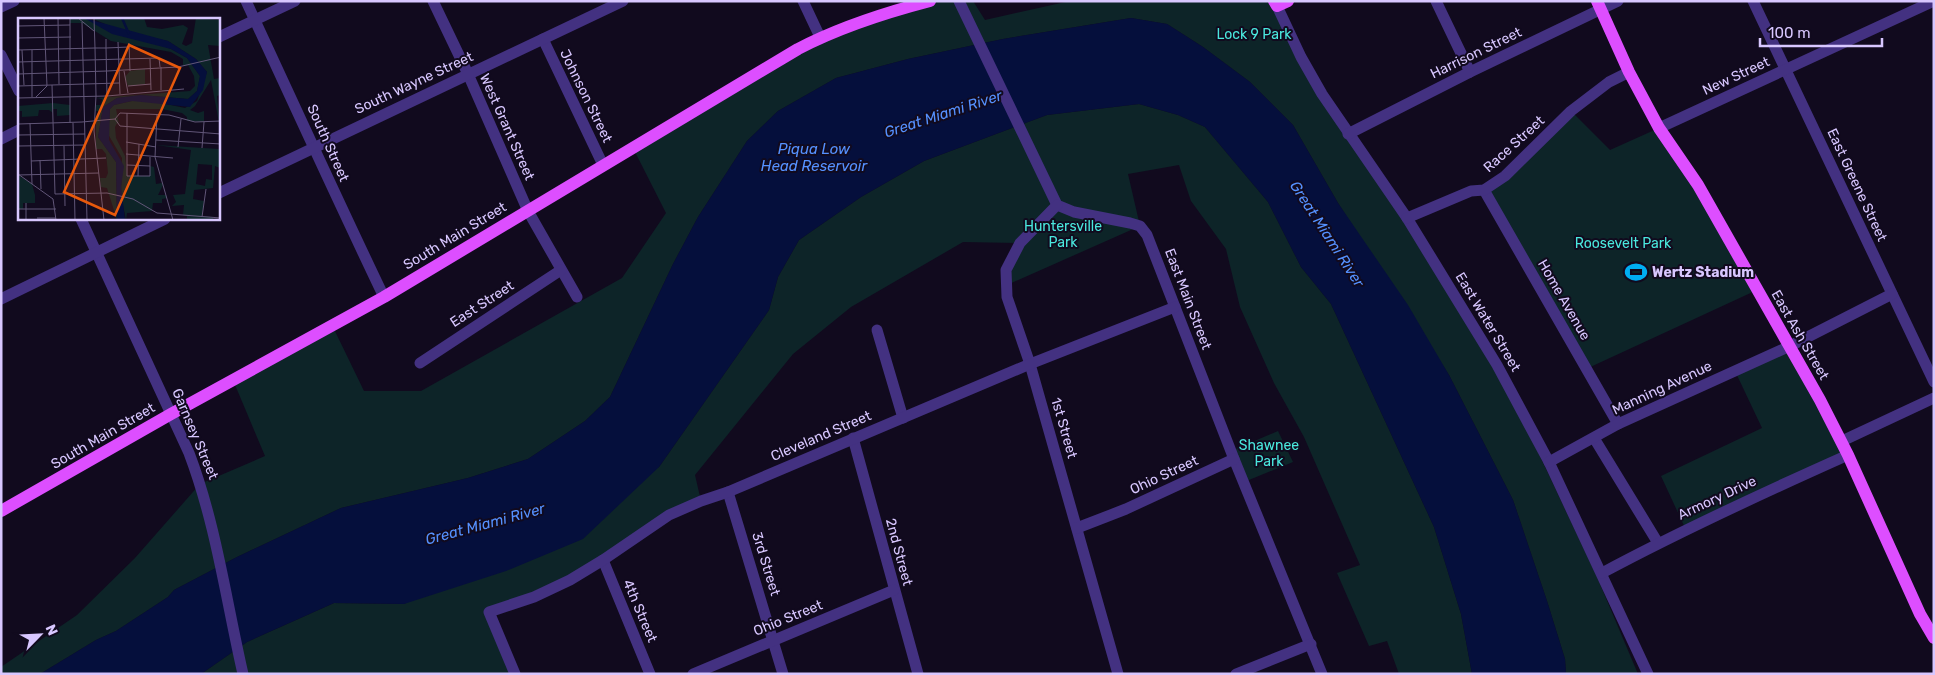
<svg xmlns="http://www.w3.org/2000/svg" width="1935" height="675" viewBox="0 0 1935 675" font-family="Rubik,sans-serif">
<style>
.green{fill:#0d2428}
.water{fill:#050f3c}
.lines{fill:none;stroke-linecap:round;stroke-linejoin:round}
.minor{stroke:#433181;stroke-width:11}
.major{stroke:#dd4eff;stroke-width:12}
.labels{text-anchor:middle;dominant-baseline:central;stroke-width:4;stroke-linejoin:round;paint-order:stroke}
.park-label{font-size:14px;fill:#4ae8de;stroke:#110a1e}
.street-label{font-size:14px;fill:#d8c7ff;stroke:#110a1e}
.poi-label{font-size:14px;font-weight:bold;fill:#d8c7ff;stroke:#110a1e;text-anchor:start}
.water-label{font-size:15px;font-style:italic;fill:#5591ff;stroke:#110a1e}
.inset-river{fill:none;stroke:#050f3c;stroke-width:2.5}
.inset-road{fill:none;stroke:#615678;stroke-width:1}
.view{fill:#e8590c;fill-opacity:0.15;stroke:#e8590c;stroke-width:2.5}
.inset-edge{fill:none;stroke:#d8c7ff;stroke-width:2.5}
</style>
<rect width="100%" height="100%" fill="#110a1e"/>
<g class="green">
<polygon points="930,1 973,1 985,20 1070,1 1274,1 1301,57 1497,365 1597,577 1638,674 1566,674 1565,659 1547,601 1513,500 1489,453 1449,375 1338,203 1293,125 1250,82 1203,47 1167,24 1131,18 1003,39 908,59 836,78 778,111 747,141 698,217 673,264 610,397 585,421 528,459 468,478 341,508 237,557 174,590 168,597 116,631 96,640 40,674 1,674 1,667 77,615 135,558 200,484 265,456 233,380 332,325 364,391 421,391 622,278 666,213 633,148 798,49"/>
<polygon points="1139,104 1178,115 1205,127 1268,202 1301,267 1331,304 1434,527 1461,614 1472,674 1399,674 1387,641 1369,646 1337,573 1360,565 1304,437 1274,383 1240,307 1226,249 1191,201 1179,165 1128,174 1140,226 1007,285 1020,243 963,242 851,307 793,354 695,475 701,501 603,560 489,612 515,674 201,674 247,642 334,603 404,604 659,467 769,310 778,277 799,240 861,197 924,161 1047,115"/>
<polygon points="1571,111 1610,150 1659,128 1757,290 1586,369 1484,190"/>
<polygon points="1790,346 1848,455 1686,530 1661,476 1762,428 1735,371"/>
<polygon points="1278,431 1293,462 1244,482 1231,451"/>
</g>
<polygon class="water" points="1131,18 1167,24 1203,47 1250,82 1293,125 1338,203 1408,305 1449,375 1489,453 1513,500 1547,601 1565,659 1566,674 1472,674 1461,614 1434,527 1331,304 1301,267 1268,202 1205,127 1178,115 1139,104 1047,115 924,161 861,197 799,240 778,277 769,310 659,467 583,539 506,571 404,604 334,603 247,642 201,674 40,674 96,640 116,631 168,597 174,590 237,557 341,508 468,478 528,459 585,421 610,397 673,264 698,217 747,141 778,111 836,78 908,59 1003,39"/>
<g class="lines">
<g class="minor">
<path d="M246,1C292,100 337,199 384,297"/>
<polyline points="433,1 468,74 528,211 577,297"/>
<polyline points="803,1 820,37"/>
<polyline points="959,1 1057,205 1074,212 1130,223 1140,226 1147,235 1234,459 1322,674"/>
<polyline points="1436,1 1470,72"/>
<polyline points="1753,1 1934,382"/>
<polyline points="1277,6 1301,57 1322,94 1407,218 1497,365 1549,462 1648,674"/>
<polyline points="1,7 14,1"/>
<polyline points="219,37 295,1"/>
<polyline points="543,39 603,165"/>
<polyline points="1,55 19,91"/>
<polyline points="1659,128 1934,1"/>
<polyline points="1348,134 1470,72 1618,1"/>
<polyline points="1,139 19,130"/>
<polyline points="1484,190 1618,424"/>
<polyline points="219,193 623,1"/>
<polyline points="1057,205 1020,243 1006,270 1007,297 1030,364 1118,674"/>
<polyline points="1407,218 1471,191 1484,190 1505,176 1571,111 1609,82 1629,72"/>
<path d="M81,219L189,453C216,524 226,600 243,674"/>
<polyline points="1,299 165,219"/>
<polyline points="877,330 903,418"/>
<polyline points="420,363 561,270"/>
<polyline points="853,438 918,674"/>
<polyline points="1594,438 1658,543"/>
<polyline points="1842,441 1934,398"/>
<polyline points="1549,462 1618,424 1790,346 1892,294"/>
<polyline points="728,492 783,674"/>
<polyline points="1077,528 1126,509 1234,459"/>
<polyline points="603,560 650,674"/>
<path d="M1602,573C1682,530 1765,492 1848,455"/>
<polyline points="515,674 489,612 534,597 570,580 603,560 669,515 701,501 728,492 1030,364 1175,307"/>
<polyline points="693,674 894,590"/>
<polyline points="1236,674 1311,644"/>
</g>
<g class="major">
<polyline points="1274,1 1277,6 1288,1"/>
<polyline points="1597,1 1629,72 1659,128 1698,185 1820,400 1848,455 1920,614 1934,638"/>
<path d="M1,511L171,414L384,297L798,49C840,27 884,13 930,1"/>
</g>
</g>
<defs>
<g id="stadium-bare" transform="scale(1.725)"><path d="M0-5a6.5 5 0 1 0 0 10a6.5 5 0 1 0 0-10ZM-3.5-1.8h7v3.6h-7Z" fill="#00adf2" stroke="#110a1e" stroke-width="2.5" paint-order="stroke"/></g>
</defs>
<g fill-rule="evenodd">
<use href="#stadium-bare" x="1636" y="272"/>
</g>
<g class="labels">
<g class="park-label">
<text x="1254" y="34">Lock 9 Park</text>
<text x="1063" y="226">Huntersville<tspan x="1063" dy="16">Park</tspan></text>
<text x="1623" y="243">Roosevelt Park</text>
<text x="1269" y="445">Shawnee<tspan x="1269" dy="16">Park</tspan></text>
</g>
<g class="street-label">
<text transform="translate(1476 53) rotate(-26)">Harrison Street</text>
<text transform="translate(1736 76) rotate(-25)">New Street</text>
<text transform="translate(414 83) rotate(-25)">South Wayne Street</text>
<text transform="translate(586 96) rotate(64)">Johnson Street</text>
<text transform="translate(507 127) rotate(66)">West Grant Street</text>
<text transform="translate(328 143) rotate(66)">South Street</text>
<text transform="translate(1514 144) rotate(-42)">Race Street</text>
<text transform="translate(1857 185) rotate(65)">East Greene Street</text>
<text transform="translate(455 236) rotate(-31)">South Main Street</text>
<text transform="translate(1188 299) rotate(69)">East Main Street</text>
<text transform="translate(1564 300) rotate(60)">Home Avenue</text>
<text transform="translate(482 304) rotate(-33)">East Street</text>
<text transform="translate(1488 322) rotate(59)">East Water Street</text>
<text transform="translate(1800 335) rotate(60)">East Ash Street</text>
<text transform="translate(1662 388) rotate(-25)">Manning Avenue</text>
<text transform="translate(1064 428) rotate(74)">1st Street</text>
<text transform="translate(195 434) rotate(67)">Garnsey Street</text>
<text transform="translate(103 436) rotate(-30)">South Main Street</text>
<text transform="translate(821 436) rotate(-23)">Cleveland Street</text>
<text transform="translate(1164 475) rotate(-25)">Ohio Street</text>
<text transform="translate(1717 498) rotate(-25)">Armory Drive</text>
<text transform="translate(899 552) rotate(75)">2nd Street</text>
<text transform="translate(766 564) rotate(73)">3rd Street</text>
<text transform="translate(640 611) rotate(67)">4th Street</text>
<text transform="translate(788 618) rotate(-22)">Ohio Street</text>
</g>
<g class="poi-label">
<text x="1652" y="272">Wertz Stadium</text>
</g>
<g class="water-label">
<text transform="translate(943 114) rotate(-18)">Great Miami River</text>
<text x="814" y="149">Piqua Low<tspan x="814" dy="17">Head Reservoir</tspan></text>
<text transform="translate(1327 234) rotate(57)">Great Miami River</text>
<text transform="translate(485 524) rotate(-15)">Great Miami River</text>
</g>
</g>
<g transform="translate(18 18)">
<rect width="202" height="202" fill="#110a1e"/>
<path d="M52,0H66L153,31L169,40L182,58L179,73L170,81L123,77L99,80L85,89L80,119L98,144L99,202L89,170L83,169L82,160H88L90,155L88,136L84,131H78V101L82,93H78V87H83L84,81L78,80L172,73L177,68L176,58L170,47L165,48V41L153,34L93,23L64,5H52ZM73,0H126L129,9L144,11L165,7L170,10L164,26L168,28L174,25L178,0L202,2V28L190,27L196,61L202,60V77L199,78L202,110L193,62L177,88L172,92L180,95L186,93V104L169,103V99L164,95L144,91H98L101,107L99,105L97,109L98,120L107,138L109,158H132V148L136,149L138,166L144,165L145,167L140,177H148L149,180L144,181V185H135L134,193L109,195L108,202L103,177L104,140L90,116L92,91L96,87L114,83H134L167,90L179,83L189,54L178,41L150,23L103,13ZM127,51V66L110,68L107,59L112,53ZM35,85L52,87V97L39,98V91H35V95L31,92H21L20,98L4,99V93H0V88ZM138,127L201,131L202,150L197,148L195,170L176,172L175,181L186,183L184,198L195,199V202H169V198L165,197L166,187L154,188L158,184L155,177L167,176L173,132ZM180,146L194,147V162L188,161L187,168L178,166ZM0,157L14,166L17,177V185H5V191H0Z" fill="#0d2428" fill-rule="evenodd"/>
<path d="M66,0L150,23L178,41L189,54L185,72L172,89L114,83L96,87L92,91L91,122L106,148L103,169L107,202H99L98,144L80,119L85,89L99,80L123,77L170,81L179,73L182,58L169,40L153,31L94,16Z" fill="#050f3c"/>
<path class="inset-river" d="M104,0L111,16"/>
<path class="inset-road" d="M40,0L41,66M52,0V105M60,0L76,13M64,4L69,202M0,8L52,7M0,20L53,19M88,21V30L111,29M100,24L102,76M111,25L112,53M0,32L77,30L78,78M4,32L6,67M14,32V79M132,41L133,72M0,44L141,40L142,49M143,49V72M89,53L160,49L203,39M106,53L110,75M0,56L89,53M34,67L37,176M0,68L101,65M110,68L133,66M78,78L76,113L86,202M89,78L166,71M18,79L29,68L26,0M0,80L89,78L88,30H77L76,0M109,95V158H132V139M139,97L137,139L155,202M97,101L102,108L203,116M12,105L14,166M55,105L57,202M0,106L64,104L97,101L102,95L151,97L177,104L203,103M0,117L67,116M138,122L203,126M108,124L138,129M0,128L67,127M46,128L47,188M160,129L163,101M184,130L186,104M108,136L155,140M22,142L23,171M13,143L88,140M0,147V156L35,181L38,202M109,147L132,148M0,157L81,155M120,158L121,126M37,176L89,175L115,181L139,195L203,200M0,191H38M184,199L188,171M19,200H38M8,202V185"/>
<path class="view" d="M111,27L162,50L97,197L46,174Z"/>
<rect width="202" height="202" class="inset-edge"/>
</g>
<rect width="1935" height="675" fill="none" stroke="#d8c7ff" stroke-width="5"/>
<g transform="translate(40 635) rotate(66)" stroke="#110a1e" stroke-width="4" paint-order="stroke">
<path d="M0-4L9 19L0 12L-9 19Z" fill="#d8c7ff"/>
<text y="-8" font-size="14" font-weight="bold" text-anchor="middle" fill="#d8c7ff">N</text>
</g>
<path d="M1760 38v8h122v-8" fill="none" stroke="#d8c7ff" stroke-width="2.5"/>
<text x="1768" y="38" font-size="15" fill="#d8c7ff" stroke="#110a1e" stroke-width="4" paint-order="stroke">100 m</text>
</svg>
